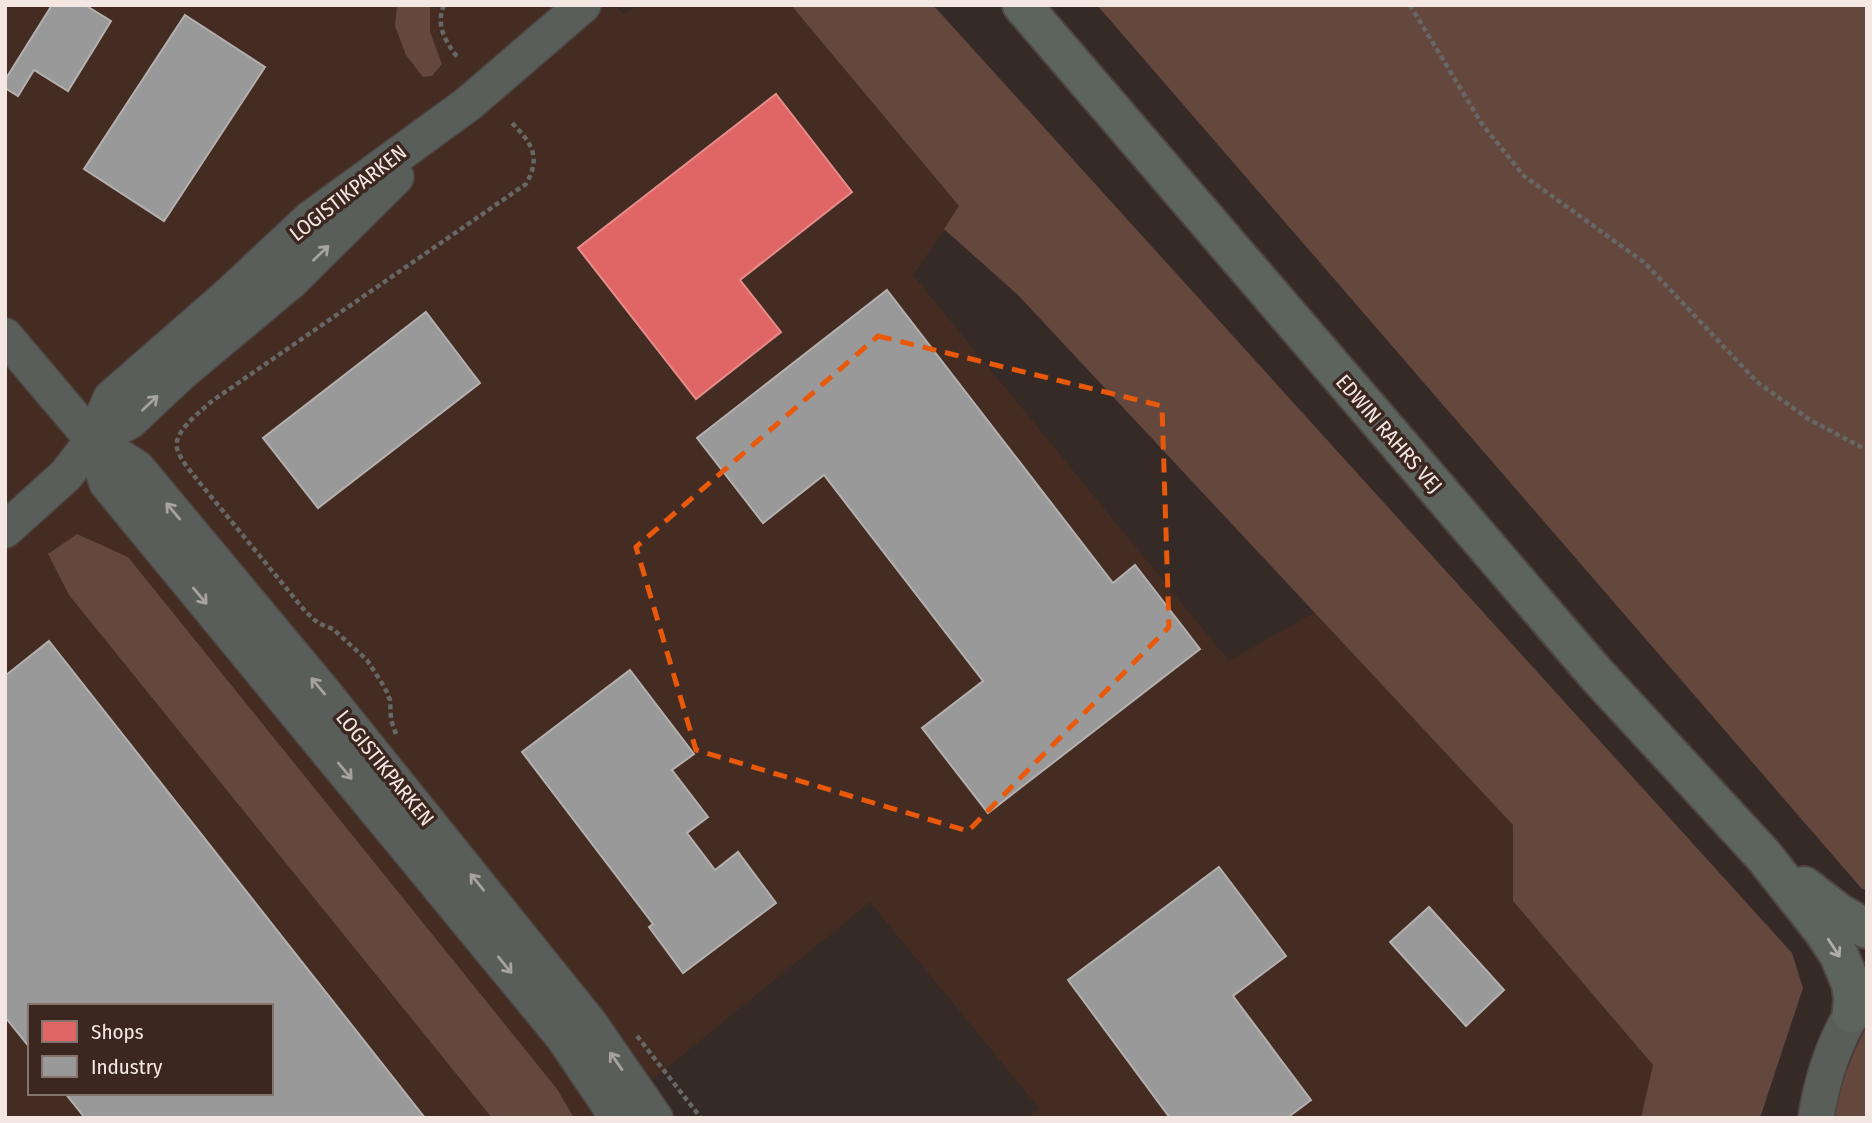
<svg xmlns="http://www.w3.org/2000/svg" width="1872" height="1123" viewBox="0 0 1872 1123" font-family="'Fira Sans Condensed',sans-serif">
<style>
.built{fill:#442c23;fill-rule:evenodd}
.green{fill:#64483e}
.shops{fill:#e06666;stroke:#e68d8b;stroke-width:2}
.industry{fill:#999;stroke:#b4b0af;stroke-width:2}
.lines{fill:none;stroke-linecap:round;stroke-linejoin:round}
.minor-casing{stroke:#4e4542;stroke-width:38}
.highway-casing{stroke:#4e4542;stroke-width:42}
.path{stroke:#676765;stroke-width:4.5;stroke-dasharray:5 3.5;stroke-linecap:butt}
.minor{stroke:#595e5a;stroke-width:35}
.highway{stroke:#5d645e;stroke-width:38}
.oneway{stroke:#a6a29e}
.oneway2{stroke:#b0aca7}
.marked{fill:none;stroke:#e8590c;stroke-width:5;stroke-dasharray:14 9;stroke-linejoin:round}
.labels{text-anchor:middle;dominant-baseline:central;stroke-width:7;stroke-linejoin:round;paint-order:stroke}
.street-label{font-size:21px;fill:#f4e7e2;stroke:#3b2720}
</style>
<rect width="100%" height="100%" fill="#352a26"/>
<path class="built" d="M5,5H615L623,14L638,5H791L960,207L913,275L1229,661L1322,608L1513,825V901L1653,1065L1641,1118H1027L1039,1108L870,902L605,1118H5ZM30,1006H271V1093H30Z"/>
<g class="green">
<polygon points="397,5 430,5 430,32 442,64 432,76 423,77 406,55 395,26"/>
<polygon points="791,5 933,5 1792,953 1803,988 1760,1118 1641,1118 1653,1065 1513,901 1513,825 1018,295 944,229 959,206"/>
<polygon points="1097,5 1867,5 1867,890 1862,889"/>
<polygon points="77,534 128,557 557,1089 574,1118 492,1118 69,595 48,554"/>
<path d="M1867,1026V1118H1835C1840,1085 1851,1055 1867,1026Z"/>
</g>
<polygon class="shops" points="776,94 852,192 740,280 781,332 696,399 578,248"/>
<g class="industry">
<polygon points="52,5 85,5 111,21 68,91 34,70 18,96 5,88 5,80"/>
<polygon points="185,15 265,67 164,221 84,169"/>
<polygon points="887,290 1113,583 1135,565 1200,649 988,813 922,728 983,681 824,475 763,523 697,438"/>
<polygon points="426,312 480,383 318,508 263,438"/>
<polygon points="49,641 425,1118 85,1118 65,1093 271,1093 271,1006 30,1006 30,1048 5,1017 5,676"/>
<polygon points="630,670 694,754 672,770 708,817 687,833 715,870 738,852 776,903 683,973 649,927 653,924 522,752"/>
<polygon points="1219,867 1286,956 1233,996 1311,1100 1287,1118 1170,1118 1068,980"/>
<polygon points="1429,907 1504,990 1466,1026 1390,942"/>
</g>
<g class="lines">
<g class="minor-casing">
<g id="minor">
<polyline points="5,336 93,440 137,468 324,693 590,1024 655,1118"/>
<polyline points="93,440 107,483 564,1038 618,1118"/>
<polyline points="93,440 130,421 181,373 291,281 396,177"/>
<polyline points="5,530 66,475 93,440 111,398 229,295 310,219 468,104 583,5"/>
<path d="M1816,1118C1823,1072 1839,1028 1867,991"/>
</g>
</g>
<g class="highway-casing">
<g id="highway">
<polyline points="1022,5 1597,675 1763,855 1824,932 1839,955 1851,984 1853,998 1852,1013"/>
<polyline points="1804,886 1839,913 1867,929"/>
</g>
</g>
<g class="path">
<path d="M444,5C435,26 446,42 458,58"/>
<polyline points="1410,5 1482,124 1524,176 1645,263 1757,382 1810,420 1867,450"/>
<path d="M396,734L391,720L390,700L385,688L367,660L333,629L318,623L305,611L195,477C188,468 180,459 177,448C173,432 201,411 212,401L526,184C542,156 531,142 510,121"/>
<polyline points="637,1036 701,1118"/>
</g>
<use href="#minor" class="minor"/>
<use href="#highway" class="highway"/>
</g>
<defs><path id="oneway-shaft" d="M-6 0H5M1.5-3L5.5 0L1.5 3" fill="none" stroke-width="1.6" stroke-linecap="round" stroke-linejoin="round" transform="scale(1.75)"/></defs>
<g class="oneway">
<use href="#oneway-shaft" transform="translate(321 253) rotate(-44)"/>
<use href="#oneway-shaft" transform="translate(150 403) rotate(-43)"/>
<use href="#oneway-shaft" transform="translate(173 511) rotate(-130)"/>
<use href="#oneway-shaft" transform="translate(200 596) rotate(50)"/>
<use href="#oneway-shaft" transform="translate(318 686) rotate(-130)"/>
<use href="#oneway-shaft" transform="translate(345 771) rotate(50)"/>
<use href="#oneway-shaft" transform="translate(477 882) rotate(-129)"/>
<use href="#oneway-shaft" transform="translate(505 965) rotate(51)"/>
<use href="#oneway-shaft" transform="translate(616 1061) rotate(-125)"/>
</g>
<use class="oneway2" href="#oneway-shaft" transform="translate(1834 948) rotate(57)"/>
<path class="marked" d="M878,336L1162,406L1169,627L968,831L696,750L636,547Z"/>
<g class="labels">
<g class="street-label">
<text transform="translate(348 193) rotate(-38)">LOGISTIKPARKEN</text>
<text transform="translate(1389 434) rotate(49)">EDWIN RAHRS VEJ</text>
<text transform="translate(385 768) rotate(51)">LOGISTIKPARKEN</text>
</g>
</g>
<rect width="1872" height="1123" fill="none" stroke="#f4e7e2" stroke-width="14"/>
<rect x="28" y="1004" width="245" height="91" fill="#3b2720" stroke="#85746e" stroke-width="2"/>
<rect x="42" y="1021" width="35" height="21" fill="#e06666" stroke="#85746e" stroke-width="2"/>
<text x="91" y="1039" font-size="21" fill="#f4e7e2">Shops</text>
<rect x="42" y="1056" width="35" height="21" fill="#999999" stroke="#85746e" stroke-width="2"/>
<text x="91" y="1074" font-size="21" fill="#f4e7e2">Industry</text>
</svg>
